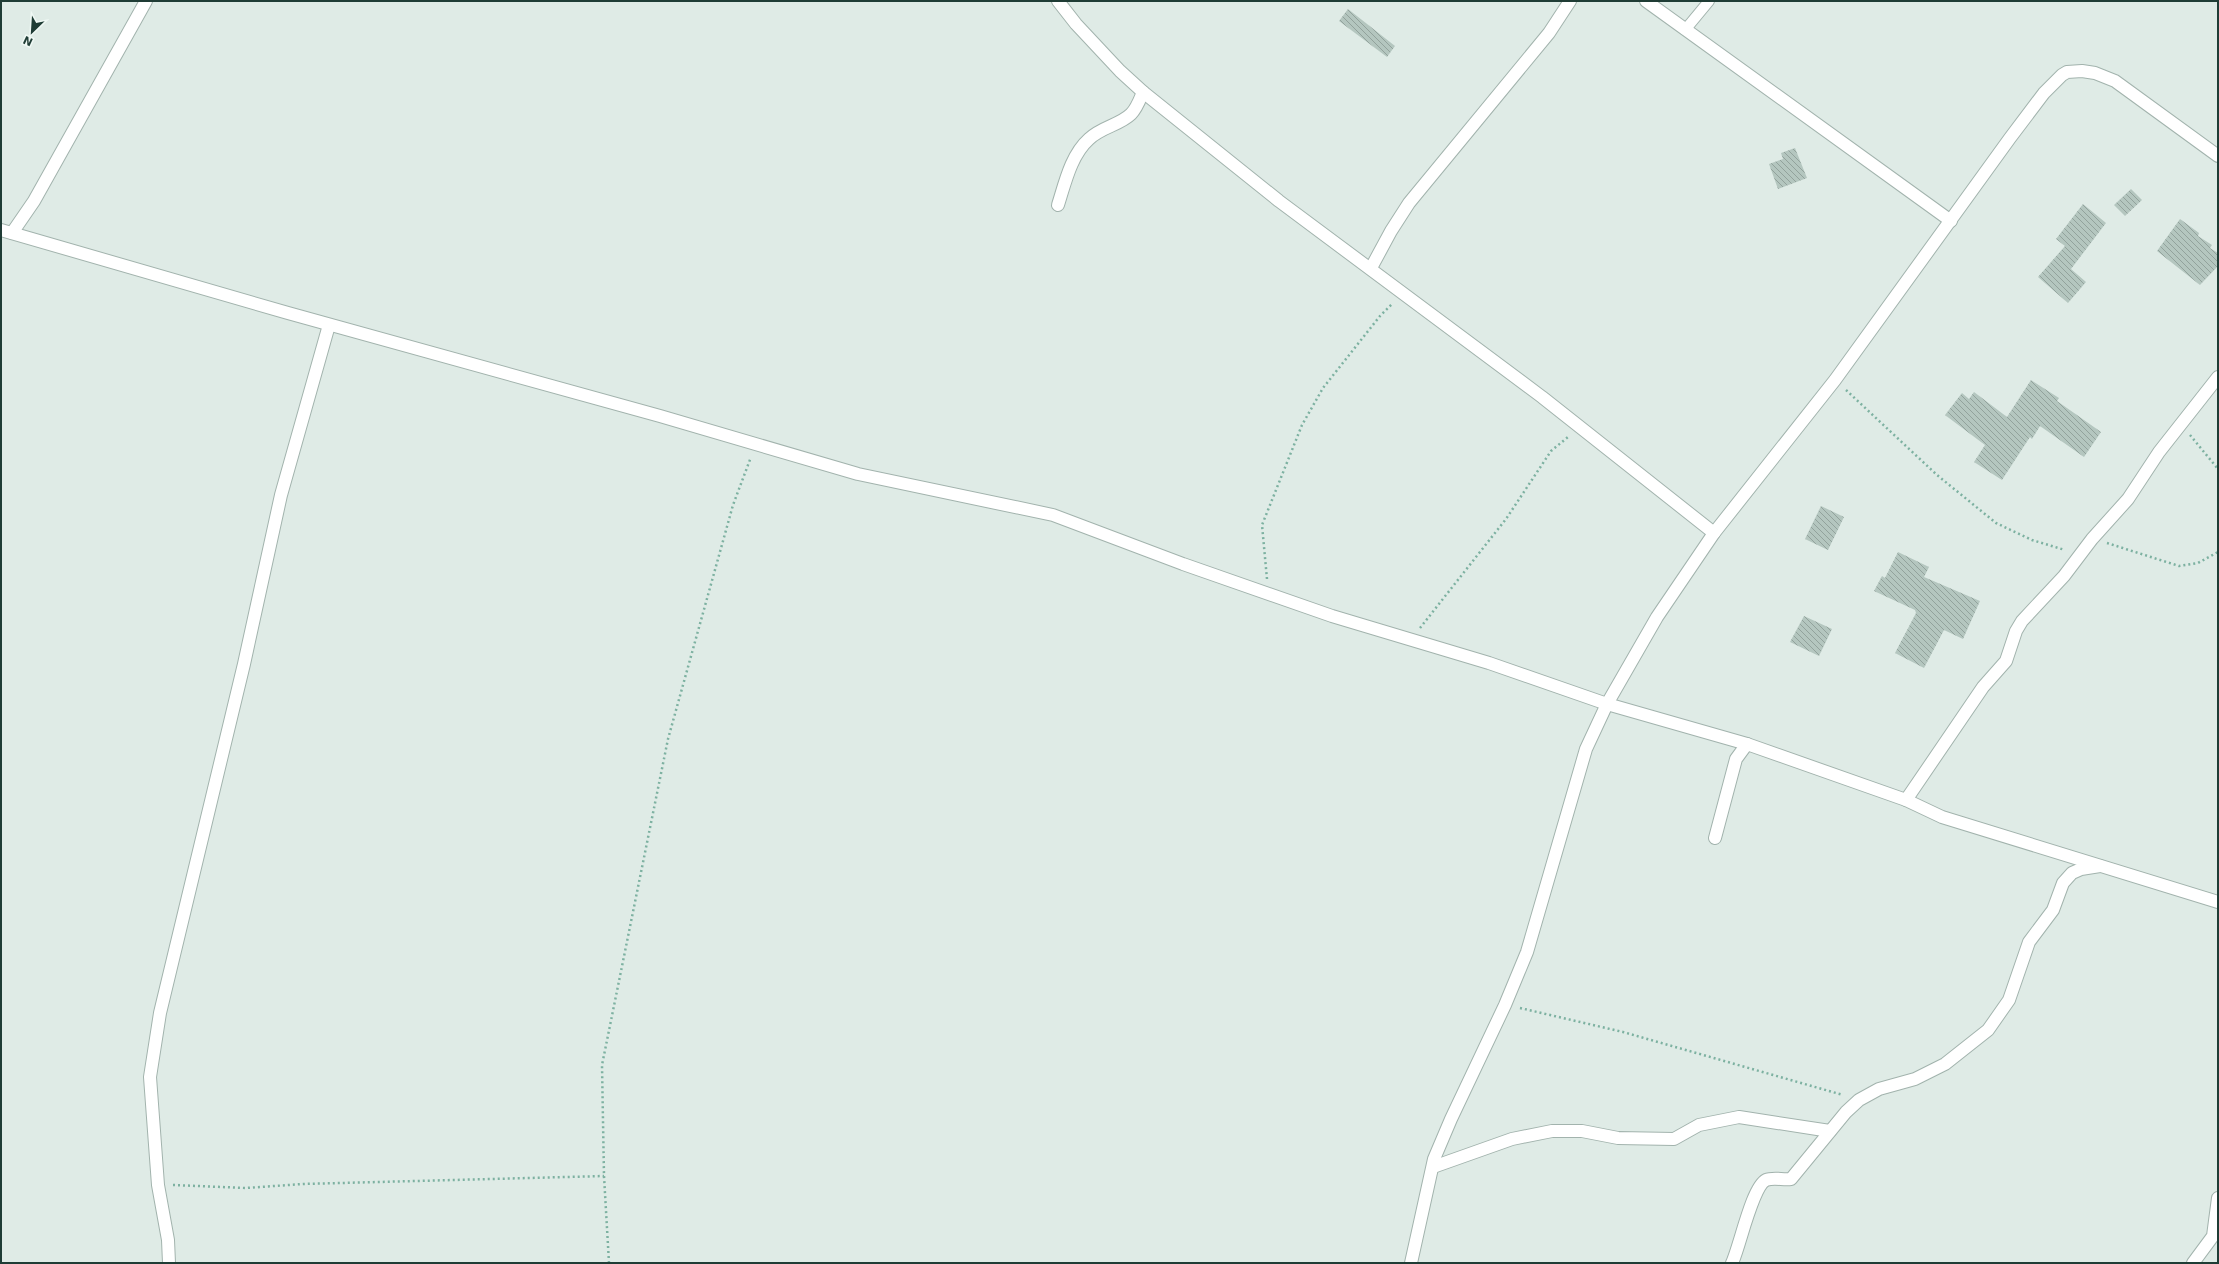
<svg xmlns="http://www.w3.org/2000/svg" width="2219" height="1264" viewBox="0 0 2219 1264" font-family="'DejaVu Sans',sans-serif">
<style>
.building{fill:url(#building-back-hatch)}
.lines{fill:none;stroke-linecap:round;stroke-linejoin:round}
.service-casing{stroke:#a2b3ad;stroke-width:12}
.minor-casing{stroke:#a2b3ad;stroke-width:14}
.path{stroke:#7db1a1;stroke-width:2.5;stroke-dasharray:2 3;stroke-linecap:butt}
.service{stroke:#fff;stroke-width:10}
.minor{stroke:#fff;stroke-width:12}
</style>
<defs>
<pattern id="building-back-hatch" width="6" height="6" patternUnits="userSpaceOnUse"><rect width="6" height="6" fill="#b4c6bf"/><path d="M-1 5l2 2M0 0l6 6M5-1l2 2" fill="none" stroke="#92a29c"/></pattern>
</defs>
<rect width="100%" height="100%" fill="#dfebe6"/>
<g class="building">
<polygon points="1348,9 1395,46 1387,57 1339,21"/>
<polygon points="1795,148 1807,178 1778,189 1769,164 1783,159 1781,153"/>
<polygon points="2131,189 2142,200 2125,216 2114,205"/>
<polygon points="2083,204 2106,223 2071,269 2086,282 2068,303 2038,277 2065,246 2056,239"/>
<polygon points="2180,219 2199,233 2198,236 2212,245 2210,248 2218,253 2218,266 2200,285 2157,251"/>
<polygon points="2031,380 2059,398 2057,401 2101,432 2084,457 2040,426 2032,439 2030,437 2002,480 1974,462 1985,445 1945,415 1962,393 1969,399 1974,392 2007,417"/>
<polygon points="1821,506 1844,517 1828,550 1805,539"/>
<polygon points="1898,552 1929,567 1924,577 1980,601 1963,639 1944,630 1924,668 1895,653 1916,613 1915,610 1874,591 1882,576 1885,578"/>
<polygon points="1804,616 1832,629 1819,656 1790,642"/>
</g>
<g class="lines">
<g class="service-casing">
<polyline id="service" points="1685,30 1709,1"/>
</g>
<g class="minor-casing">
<g id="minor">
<polyline points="1058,1 1076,24 1120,71 1143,92 1279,201 1542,397 1714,533"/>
<polyline points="1646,1 1951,221"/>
<path d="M1058,205C1065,183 1071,155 1089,139C1101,127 1120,125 1131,114C1137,108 1140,99 1143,92"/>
<polyline points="1,230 288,313 660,416 858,474 1053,515 1183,564 1332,616 1489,663 1607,704 1747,744 1906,800 1942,817 2218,902"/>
<polyline points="12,233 34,201 146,1"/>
<polyline points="1371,268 1391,231 1409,203 1549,33 1570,1"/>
<polyline points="1906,800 1983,687 2006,661 2016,631 2022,621 2064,576 2092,539 2128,499 2159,452 2218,377"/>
<polyline points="1715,838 1736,759 1747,744"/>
<polyline points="1433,1167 1512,1139 1552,1131 1582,1131 1618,1138 1674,1139 1699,1125 1739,1117 1830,1131"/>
<polyline points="169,1263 168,1240 158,1185 150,1077 160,1013 244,664 281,495 329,325"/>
<polyline points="1411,1263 1434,1159 1451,1119 1505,1005 1527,952 1586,749 1607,704 1657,617 1714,533 1835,380 2010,138 2044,93 2062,75 2067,72 2082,71 2095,73 2115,81 2218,156"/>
<path d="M1732,1263C1740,1246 1752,1187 1766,1180C1773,1177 1783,1180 1791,1179L1846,1112L1859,1100L1879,1089L1915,1079L1945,1064L1988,1030L2009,1000L2029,942L2053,910L2063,883L2072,873L2081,869L2100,866"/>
<polyline points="2193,1263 2213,1236 2218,1198"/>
</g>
</g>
<g class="path">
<polyline points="1846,390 1937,475 1996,523 2032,540 2065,550"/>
<polyline points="2190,435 2218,469"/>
<polyline points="2107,543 2179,566 2198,563 2218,552"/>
<polyline points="1267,579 1262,525 1302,425 1323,388 1380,316 1393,303"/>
<polyline points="1420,628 1506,519 1551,451 1568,437"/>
<polyline points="1520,1008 1623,1032 1843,1095"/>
<polyline points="173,1185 246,1188 303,1184 604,1176"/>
<polyline points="609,1263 604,1176 602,1065 668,739 733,505 751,457"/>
</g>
<use href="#service" class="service"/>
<use href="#minor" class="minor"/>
</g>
<rect width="2219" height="1264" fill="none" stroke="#1f3c35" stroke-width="4"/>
<g transform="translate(32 32) rotate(205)" stroke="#eff8f4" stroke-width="3" paint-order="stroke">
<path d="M0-3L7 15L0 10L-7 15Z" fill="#1f3c35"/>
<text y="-6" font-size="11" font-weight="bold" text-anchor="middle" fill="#1f3c35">N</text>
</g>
</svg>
